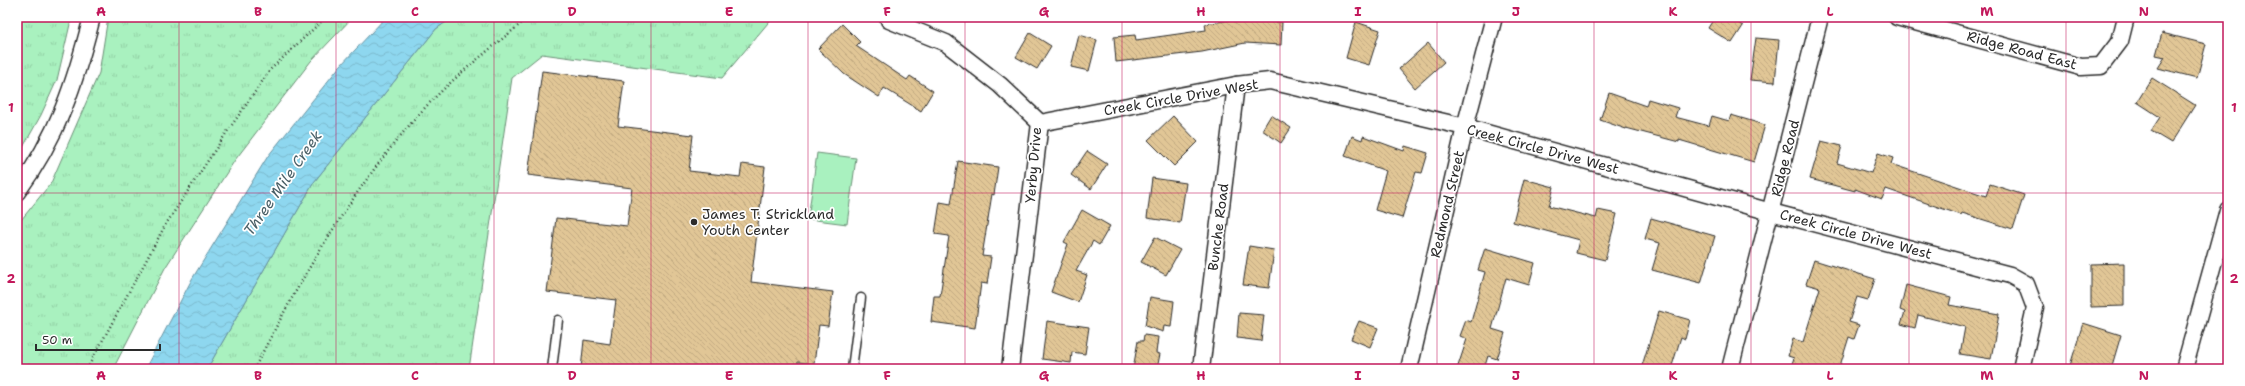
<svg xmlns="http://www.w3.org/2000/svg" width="2245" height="386" viewBox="0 0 2245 386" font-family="'Shantell Sans',sans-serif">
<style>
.grass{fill:url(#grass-tufts);stroke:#6a8e75}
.pitch{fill:#a9f1bf;stroke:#6a8e75}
.water{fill:url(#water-waves);stroke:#6692a1}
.building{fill:url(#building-back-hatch);stroke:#2b2b2b}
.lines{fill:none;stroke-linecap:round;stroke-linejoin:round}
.lane-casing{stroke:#2b2b2b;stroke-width:11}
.street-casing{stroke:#2b2b2b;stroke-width:19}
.path{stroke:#2b2b2b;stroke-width:2.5;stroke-dasharray:1 3;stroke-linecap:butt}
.lane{stroke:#fff;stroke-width:8}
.street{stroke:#fff;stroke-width:16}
.grid{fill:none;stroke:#c2185b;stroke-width:1;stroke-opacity:0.55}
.poi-dot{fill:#2b2b2b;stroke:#fff;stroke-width:1.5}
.labels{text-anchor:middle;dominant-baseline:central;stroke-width:3.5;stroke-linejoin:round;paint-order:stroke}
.street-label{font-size:14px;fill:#2b2b2b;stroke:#fff}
.poi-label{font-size:14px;fill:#2b2b2b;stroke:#fff;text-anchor:start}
.water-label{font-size:15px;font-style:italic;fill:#495f66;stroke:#fff}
.neatline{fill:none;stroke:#c2185b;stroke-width:1.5}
.grid-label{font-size:13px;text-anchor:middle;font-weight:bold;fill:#c2185b}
</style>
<defs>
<pattern id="grass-tufts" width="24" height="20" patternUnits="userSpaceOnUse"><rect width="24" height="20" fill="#a9f1bf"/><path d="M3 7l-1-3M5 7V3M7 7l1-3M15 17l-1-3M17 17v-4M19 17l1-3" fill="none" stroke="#92cfa4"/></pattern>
<pattern id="water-waves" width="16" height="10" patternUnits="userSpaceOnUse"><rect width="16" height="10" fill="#8ed7ef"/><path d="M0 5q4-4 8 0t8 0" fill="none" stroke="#7bb9cd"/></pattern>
<pattern id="building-back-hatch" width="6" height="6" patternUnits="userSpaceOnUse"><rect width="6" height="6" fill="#e1c696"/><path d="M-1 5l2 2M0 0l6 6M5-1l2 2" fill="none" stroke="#c1aa81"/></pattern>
</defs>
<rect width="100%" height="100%" fill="#fff"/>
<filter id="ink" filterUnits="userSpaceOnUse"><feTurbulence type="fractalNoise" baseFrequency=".025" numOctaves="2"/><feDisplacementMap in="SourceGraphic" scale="8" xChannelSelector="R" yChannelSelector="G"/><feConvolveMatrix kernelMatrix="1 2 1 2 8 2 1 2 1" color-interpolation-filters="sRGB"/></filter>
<g filter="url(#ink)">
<g class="grass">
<polygon points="17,17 71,17 71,20 57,80 41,115 17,158"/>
<polygon points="108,17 353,17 311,61 235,160 165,268 113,369 17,369 17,225 51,183 99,73"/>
<polygon points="453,17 773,17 722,78 542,54 512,78 469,369 207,369 314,182 436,29"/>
</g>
<polygon class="pitch" points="817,153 856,158 847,224 808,219"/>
<polygon class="water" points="386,17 453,17 436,29 314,182 207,369 145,369 192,279 268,156 340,66"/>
<g class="building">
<polygon points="1715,17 1729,17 1743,26 1732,43 1708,28"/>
<polygon points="1230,20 1282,22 1281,45 1245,43 1202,52 1116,62 1114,37 1135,35 1136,40 1206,30 1205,24"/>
<polygon points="1356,22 1380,30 1369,65 1346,58"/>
<polygon points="842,24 860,42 856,46 907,80 910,76 933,91 921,111 884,88 879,97 844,74 818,49"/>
<polygon points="1030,33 1051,46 1037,69 1016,57"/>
<polygon points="2162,33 2206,44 2197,78 2158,68 2165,57 2156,55"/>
<polygon points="1079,35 1097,40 1089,71 1071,67"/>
<polygon points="1756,38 1779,40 1775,82 1750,80"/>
<polygon points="1428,43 1444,62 1415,88 1399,69"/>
<polygon points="542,71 624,81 618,126 693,135 689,171 740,177 742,164 765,167 751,282 833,292 828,326 819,325 814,364 798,362 797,369 581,369 584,340 610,344 616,300 547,292 556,218 627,226 632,188 528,175"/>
<polygon points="2152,78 2195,105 2171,143 2151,131 2160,117 2137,102"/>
<polygon points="1609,93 1646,106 1648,99 1678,108 1675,117 1709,126 1712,116 1729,121 1731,115 1765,125 1754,162 1679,140 1679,142 1626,128 1626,129 1600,120"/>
<polygon points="1271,115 1291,128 1281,143 1262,130"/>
<polygon points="1173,116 1198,142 1174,166 1148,140"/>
<polygon points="1352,136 1362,140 1363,136 1404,151 1405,146 1428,153 1422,173 1416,172 1402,218 1375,210 1386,171 1345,156"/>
<polygon points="1821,141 1842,146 1837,163 1871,173 1878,153 1893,158 1891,164 1986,196 1990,184 2024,195 2013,229 1962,213 1961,215 1886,189 1882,199 1855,189 1855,191 1810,179"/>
<polygon points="1087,151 1107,164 1091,189 1071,175"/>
<polygon points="958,161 998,167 994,195 992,194 982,256 991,257 987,284 981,283 975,328 931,322 934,296 940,296 949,236 935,234 940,202 951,204"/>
<polygon points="1152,178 1186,183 1180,223 1147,218"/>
<polygon points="1524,179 1554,187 1549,206 1596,218 1598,210 1617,214 1605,260 1576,253 1579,240 1513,222"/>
<polygon points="1082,210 1110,226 1099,245 1093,241 1076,271 1087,275 1078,302 1051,292 1068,244 1064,242"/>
<polygon points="1651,218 1715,236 1701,283 1652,270 1660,243 1645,239"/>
<polygon points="1155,237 1180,250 1166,275 1141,262"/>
<polygon points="1249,246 1274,250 1269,288 1243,285"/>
<polygon points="1485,248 1535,263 1529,285 1506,278 1492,329 1505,333 1497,359 1488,356 1484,369 1457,369 1467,339 1460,336 1466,320 1471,322 1485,272 1478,270"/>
<polygon points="1814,260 1875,279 1868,300 1857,297 1849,322 1859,325 1854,339 1849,337 1839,369 1790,369 1794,358 1788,356 1793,339 1803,342 1820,288 1806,284"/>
<polygon points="2124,263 2124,306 2091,307 2091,264"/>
<polygon points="1906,285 1951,297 1949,305 1999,314 1991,359 1960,354 1965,327 1918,315 1915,328 1901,324 1905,312 1900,310"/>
<polygon points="1150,297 1174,301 1171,327 1164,326 1163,332 1145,326"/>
<polygon points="1659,311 1690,320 1685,339 1681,337 1671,369 1641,369"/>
<polygon points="1239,313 1264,315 1261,341 1237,338"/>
<polygon points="1047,321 1089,327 1085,354 1072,352 1071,363 1042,359"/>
<polygon points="1359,321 1378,328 1370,347 1351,339"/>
<polygon points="2083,323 2121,335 2111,369 2069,369"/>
<polygon points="1144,335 1158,337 1156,353 1160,354 1157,369 1133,369 1138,341 1143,341"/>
</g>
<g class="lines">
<g class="lane-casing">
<g id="lane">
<polyline points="552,369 558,320"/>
<polyline points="852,369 861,298"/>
</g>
</g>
<g class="street-casing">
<g id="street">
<polyline points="888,17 889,20 946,43 1000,85 1040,123 1010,369"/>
<polyline points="1897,17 2081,67 2101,66 2120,41 2126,17"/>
<polyline points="1040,123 1236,85 1270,81 1465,127 1771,212 2010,275 2026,284 2035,308 2021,369"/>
<path d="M17,192C58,136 75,83 92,17"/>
<polyline points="1201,369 1236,85"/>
<polyline points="1409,369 1465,127 1494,17"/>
<polyline points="1730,369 1820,17"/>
<polyline points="2184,369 2228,210"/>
</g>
</g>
<g class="path">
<polyline points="87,369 166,224 227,132 271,69 326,17"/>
<path d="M254,369C301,278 353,187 422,111C454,76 493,47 529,17"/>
</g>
<use href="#lane" class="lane"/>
<use href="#street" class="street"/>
</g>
</g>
<path class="grid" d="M179,17V369M336,17V369M494,17V369M651,17V369M808,17V369M965,17V369M1122,17V369M1280,17V369M1437,17V369M1594,17V369M1751,17V369M1909,17V369M2066,17V369M17,193H2228"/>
<circle class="poi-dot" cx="694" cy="222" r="4"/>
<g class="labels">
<g class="street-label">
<text transform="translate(2022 50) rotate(15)">Ridge Road East</text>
<text transform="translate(1181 97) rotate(-10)">Creek Circle Drive West</text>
<text transform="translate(1543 149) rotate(15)">Creek Circle Drive West</text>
<text transform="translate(1785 158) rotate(-76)">Ridge Road</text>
<text transform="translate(1033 165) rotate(-85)">Yerby Drive</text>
<text transform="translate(1447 204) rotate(-77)">Redmond Street</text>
<text transform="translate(1218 227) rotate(-83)">Bunche Road</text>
<text transform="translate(1856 234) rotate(15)">Creek Circle Drive West</text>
</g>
<g class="poi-label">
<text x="702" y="214">James T. Strickland<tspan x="702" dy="16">Youth Center</tspan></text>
</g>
<g class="water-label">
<text transform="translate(283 183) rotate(-55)">Three Mile Creek</text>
</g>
</g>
<rect width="2245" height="386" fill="none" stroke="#fff" stroke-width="44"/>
<path d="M36 344v6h124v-6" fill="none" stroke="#2b2b2b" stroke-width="2"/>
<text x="42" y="344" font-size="12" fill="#2b2b2b" stroke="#ffffff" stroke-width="3" paint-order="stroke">50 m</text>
<rect x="22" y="22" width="2201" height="342" class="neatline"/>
<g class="grid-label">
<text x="101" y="16">A</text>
<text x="258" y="16">B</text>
<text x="415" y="16">C</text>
<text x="572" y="16">D</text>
<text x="729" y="16">E</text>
<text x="887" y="16">F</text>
<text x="1044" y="16">G</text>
<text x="1201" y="16">H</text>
<text x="1358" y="16">I</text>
<text x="1516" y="16">J</text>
<text x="1673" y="16">K</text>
<text x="1830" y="16">L</text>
<text x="1987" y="16">M</text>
<text x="2144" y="16">N</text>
<text x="11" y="112">1</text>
<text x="2234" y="112">1</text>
<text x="11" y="283">2</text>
<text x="2234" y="283">2</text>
<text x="101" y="380">A</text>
<text x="258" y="380">B</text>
<text x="415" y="380">C</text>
<text x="572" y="380">D</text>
<text x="729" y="380">E</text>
<text x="887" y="380">F</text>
<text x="1044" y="380">G</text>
<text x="1201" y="380">H</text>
<text x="1358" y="380">I</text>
<text x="1516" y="380">J</text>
<text x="1673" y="380">K</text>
<text x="1830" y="380">L</text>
<text x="1987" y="380">M</text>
<text x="2144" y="380">N</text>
</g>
</svg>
